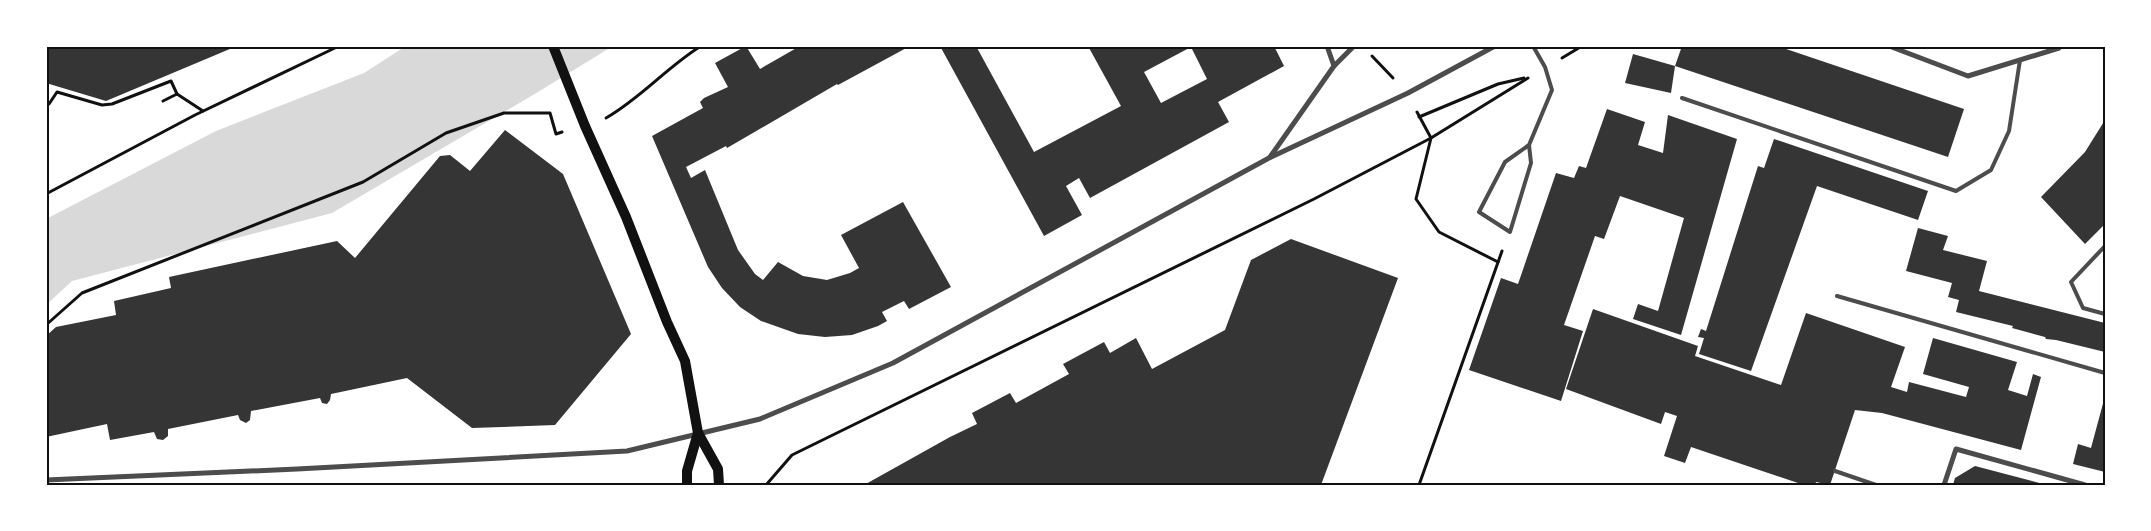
<svg xmlns="http://www.w3.org/2000/svg" width="2151" height="531" viewBox="0 0 2151 531" font-family="Karla,sans-serif">
<style>
.water{fill:#d9d9d9}
.building{fill:#353535;fill-rule:evenodd}
.lines{fill:none;stroke-linecap:round;stroke-linejoin:round}
.path{stroke:#111;stroke-width:3}
.service{stroke:#4c4c4c;stroke-width:4}
.minor{stroke:#4c4c4c;stroke-width:5}
.secondary{stroke:#111;stroke-width:10}
.neatline{fill:none;stroke:#111;stroke-width:2}
</style>
<rect width="100%" height="100%" fill="#fff"/>
<polygon class="water" points="406,46 613,46 533,95 332,213 72,281 46,305 46,219 216,131 364,73"/>
<g class="building">
<polygon points="46,46 237,46 106,101 46,83"/>
<polygon points="746,46 760,69 800,46 910,46 838,85 837,84 727,148 726,146 686,167 691,178 705,170 738,250 755,274 763,280 778,262 803,276 827,280 850,273 859,268 841,235 903,202 951,287 909,309 904,301 882,312 887,321 878,326 852,335 825,337 798,334 761,321 740,307 722,288 708,267 652,136 703,108 700,102 704,98 728,87 715,63"/>
<path d="M940,46H976L1034,152L1121,106L1088,46H1274L1284,66L1218,102L1229,122L1090,198L1079,178L1066,186L1082,215L1044,236ZM1191,47L1207,79L1161,103L1144,72Z"/>
<polygon points="1682,46 1777,46 1964,109 1948,157 1675,66"/>
<polygon points="1633,54 1675,66 1671,93 1625,83"/>
<polygon points="1607,109 1645,122 1638,145 1663,153 1668,115 1737,139 1681,335 1633,319 1638,304 1658,311 1684,218 1620,196 1604,239 1595,236 1564,325 1583,331 1561,401 1469,370 1501,278 1518,284 1556,173 1574,178 1579,166 1586,168"/>
<polygon points="2105,120 2105,224 2085,244 2041,197 2085,152"/>
<polygon points="505,130 563,174 631,334 555,425 472,428 407,378 331,394 330,400 327,404 322,403 320,398 251,411 250,420 246,423 240,420 238,415 168,429 168,436 163,440 157,439 154,432 110,440 107,424 46,437 46,336 56,327 116,315 114,301 171,288 169,277 337,241 355,258 440,156 450,155 470,171"/>
<polygon points="1774,139 1928,191 1918,220 1817,186 1751,371 1699,354 1704,338 1698,337 1701,329 1706,331 1758,166 1764,168"/>
<polygon points="1918,228 1948,236 1943,250 1987,261 1979,291 2105,323 2105,352 2056,340 2046,339 2045,337 2012,328 2013,326 1956,312 1959,300 1948,297 1952,283 1906,271"/>
<polygon points="1291,239 1398,278 1321,485 1239,485 1234,483 1231,485 864,485 950,437 977,424 972,413 1010,393 1016,403 1069,374 1063,364 1104,342 1110,353 1136,338 1152,369 1225,330 1251,260"/>
<polygon points="1593,309 1698,346 1695,356 1781,385 1806,313 1905,347 1891,387 1907,392 1909,382 1966,397 1969,387 1923,374 1933,338 2017,362 2008,390 2027,396 2033,374 2041,377 2021,450 1882,413 1855,410 1830,485 1816,482 1815,485 1804,485 1691,447 1685,463 1664,456 1677,416 1665,412 1661,424 1566,389"/>
<polygon points="2105,396 2105,472 2073,464 2078,444 2091,448"/>
<polygon points="1975,466 2043,484 2043,485 1953,485 1955,478"/>
</g>
<g class="lines">
<g class="path">
<polyline points="1372,56 1393,78"/>
<polyline points="1562,58 1582,46"/>
<polyline points="163,101 177,94 203,111"/>
<polyline points="49,104 57,92 102,105 112,104 171,81 177,94"/>
<polyline points="1417,112 1431,138 1416,199 1439,232 1498,262"/>
<polyline points="1419,117 1498,84 1524,78"/>
<path d="M606,118C641,98 667,67 701,46"/>
<polyline points="46,194 195,115 339,46"/>
<polyline points="46,325 82,293 363,182 446,133 504,113 550,113 556,134 562,132"/>
<polyline points="766,485 792,455 1314,199 1431,138 1528,78"/>
<polyline points="1419,485 1502,251"/>
</g>
<g class="service">
<polyline points="1682,98 1956,191 1991,170 2009,131 2020,60"/>
<polyline points="1529,145 1531,163 1510,232 1479,212 1505,162 1529,145 1552,90 1545,67 1533,46"/>
<polyline points="2105,246 2071,282 2083,308 2105,314"/>
<polyline points="1837,296 2105,373"/>
<polyline points="1835,471 1876,485"/>
</g>
<g class="minor">
<polyline points="1327,46 1334,66"/>
<polyline points="1889,46 1968,76 2059,48 2059,46"/>
<polyline points="1270,157 1334,66 1354,46"/>
<polyline points="46,480 297,469 627,451 760,419 893,363 1269,158 1408,93 1495,46"/>
<polyline points="1944,485 1956,449 2085,485"/>
</g>
<g class="secondary">
<polyline points="553,46 585,126 626,217 667,322 685,361 698,433 718,469 719,485"/>
<polyline points="687,485 687,471 698,433"/>
</g>
</g>
<rect width="2151" height="531" fill="none" stroke="#ffffff" stroke-width="95"/>
<rect x="48" y="48" width="2056" height="436" class="neatline"/>
</svg>
